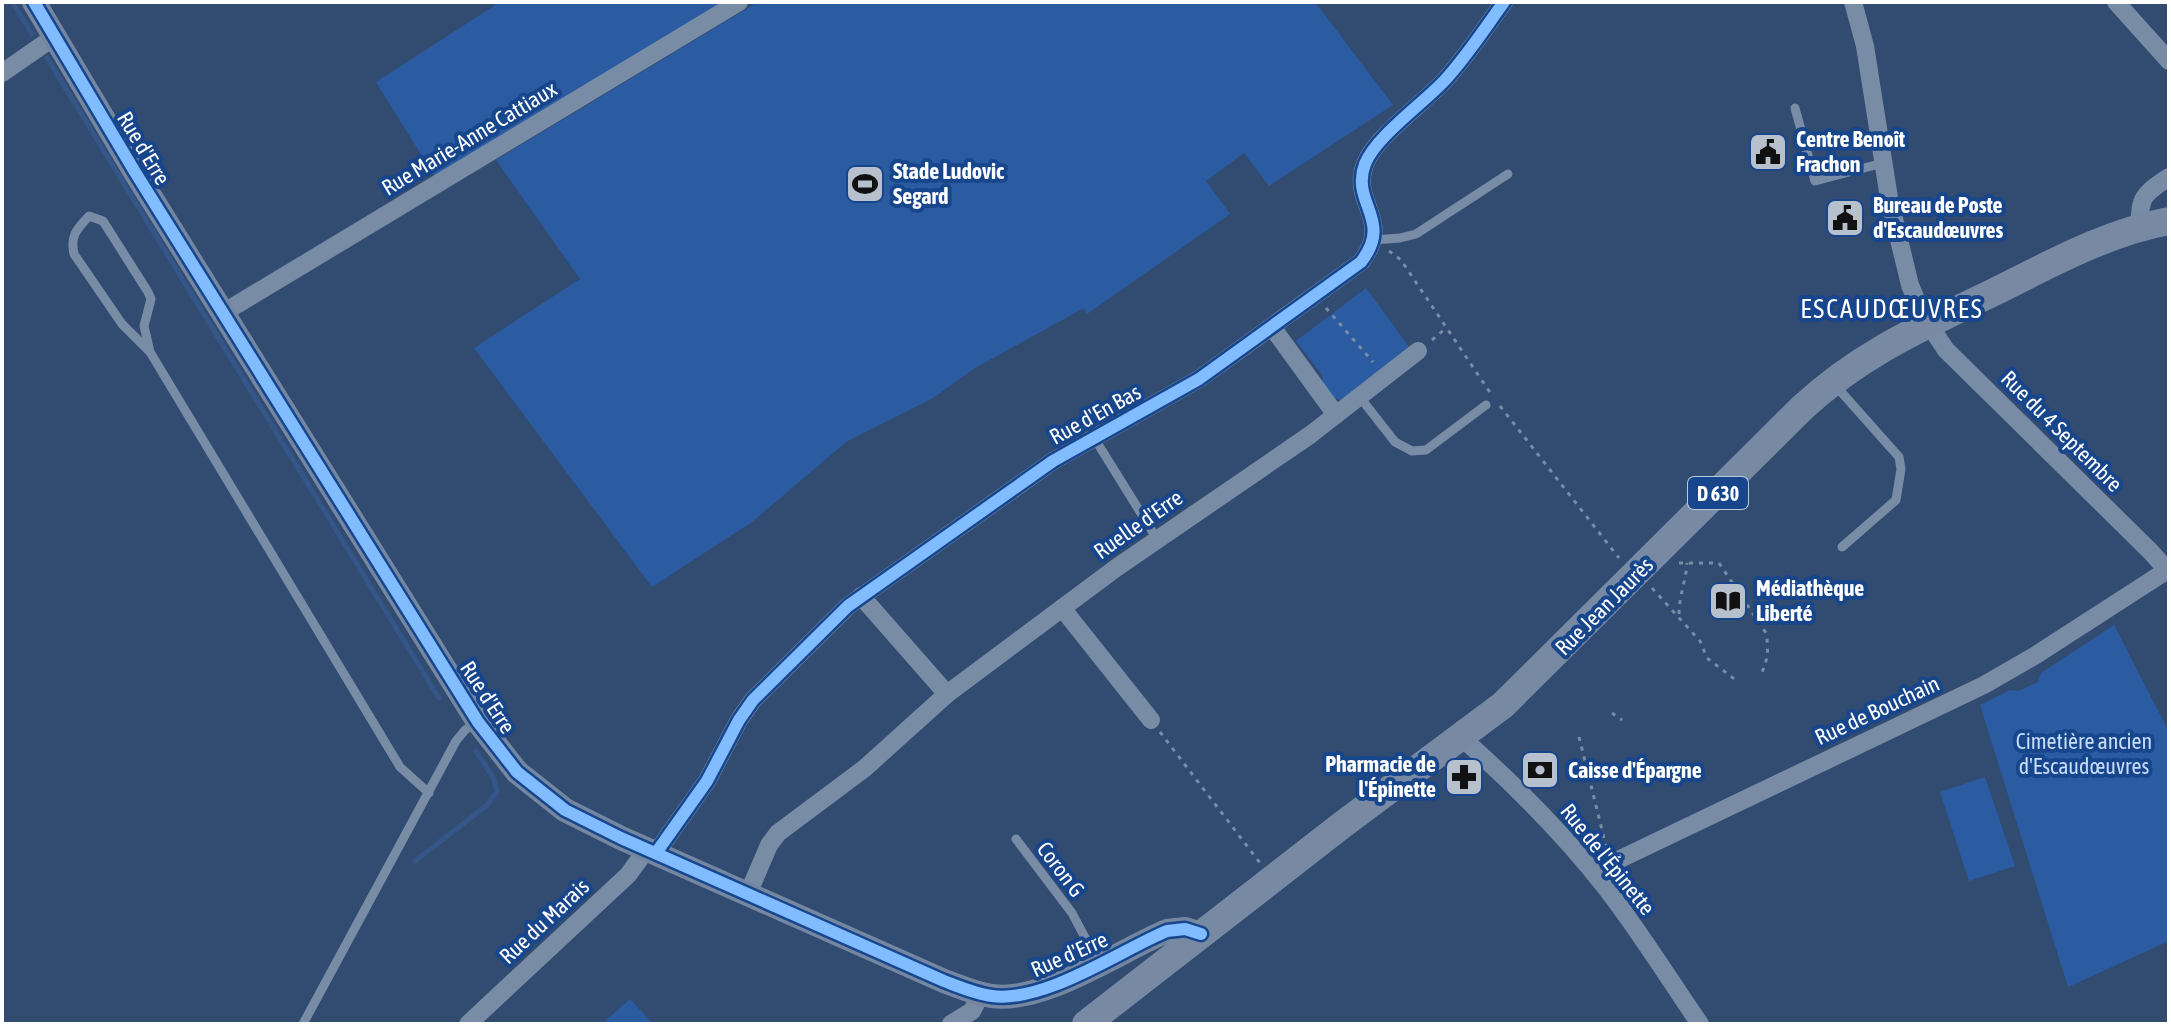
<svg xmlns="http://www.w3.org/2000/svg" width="2171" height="1026" viewBox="0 0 2171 1026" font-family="'Asap Condensed',sans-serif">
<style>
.green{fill:#2b5ca2}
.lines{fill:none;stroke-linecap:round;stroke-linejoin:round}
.stream{stroke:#355689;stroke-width:5}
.path{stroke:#798ca6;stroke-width:3;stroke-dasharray:4 6;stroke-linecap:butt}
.lane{stroke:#798ca6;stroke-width:9}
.street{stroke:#798ca6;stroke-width:18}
.secondary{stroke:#7586a1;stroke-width:24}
.primary{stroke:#788aa3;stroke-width:28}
.cycleway-casing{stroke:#17468c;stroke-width:17}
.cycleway{stroke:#80bcff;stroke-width:12}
.labels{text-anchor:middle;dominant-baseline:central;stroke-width:8;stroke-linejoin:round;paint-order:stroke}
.shield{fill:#17468c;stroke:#b9c8dc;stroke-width:2}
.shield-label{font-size:20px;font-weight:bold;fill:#fff}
.street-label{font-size:22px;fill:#fff;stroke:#17468c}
.poi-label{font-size:22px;font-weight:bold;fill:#fff;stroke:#17468c;text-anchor:start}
.park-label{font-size:22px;fill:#c8ddfa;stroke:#17468c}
.quarter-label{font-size:26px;letter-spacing:2px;fill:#fff;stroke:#17468c}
</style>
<rect width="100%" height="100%" fill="#324b71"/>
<g class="green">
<polygon points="500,2 724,2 435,177 376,82"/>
<polygon points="758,2 1315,2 1393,105 1269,186 1244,153 1206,181 1230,214 1087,314 1084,308 975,368 933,398 846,442 752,522 652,587 474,348 580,279 496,160"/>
<polygon points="1366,288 1409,347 1343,400 1332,398 1321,384 1323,376 1296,341"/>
<polygon points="2114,625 2169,732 2169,941 2068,987 1980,705 2010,690 2018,691 2038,682 2041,673"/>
<polygon points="1985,777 2015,866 1969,881 1940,792"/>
<polygon points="630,999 653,1024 602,1024"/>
</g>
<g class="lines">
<g class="stream">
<polyline points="12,2 32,34"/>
<polyline points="47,58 439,698"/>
<polyline points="415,861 486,806 497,792 494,779 476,751"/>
</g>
<g class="path">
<polyline points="1389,251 1401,260 1491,394"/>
<polyline points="1326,308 1373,362"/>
<polyline points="1432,340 1447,327"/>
<polyline points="1500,406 1619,558"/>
<path d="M1679,563H1719L1766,633C1769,649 1768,661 1760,676"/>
<polyline points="1652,588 1700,641 1707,658 1737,681"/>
<path d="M1679,614C1679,596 1686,581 1687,563"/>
<polyline points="1612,713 1622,720"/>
<polyline points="1160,732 1260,863"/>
<polyline points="1579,737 1606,846"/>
</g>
<g class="lane">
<polyline points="1795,108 1815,181 1883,163"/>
<polyline points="1373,240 1400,238 1416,234 1508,174"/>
<path d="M150,352L122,324L74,254C70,235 77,229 89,216L103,221L148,292L151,299L144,326L150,352L400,767L429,793"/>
<polyline points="1835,385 1899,457 1901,469 1896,500 1842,547"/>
<polyline points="1359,396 1395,442 1412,451 1426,450 1486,405"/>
<polyline points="1093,436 1157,539"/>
<polyline points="1016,839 1072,913 1098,962"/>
<polyline points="303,1024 456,741 465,730 475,724"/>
</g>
<g class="street">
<polyline points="1853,2 1865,46 1889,198 1910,285 1922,314 1946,350 2151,552 2167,570"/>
<polyline points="2116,2 2169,61"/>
<polyline points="2,73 54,37"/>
<path d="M2140,227C2139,196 2144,194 2169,177"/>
<polyline points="223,313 739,2"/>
<polyline points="1272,327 1336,415"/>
<polyline points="861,596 947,694 1116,568 1310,435 1418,351"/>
<polyline points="1062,608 1151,720"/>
<path d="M1462,738C1514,784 1563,833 1606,888C1640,932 1669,979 1700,1024"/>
<path d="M656,853L707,781L739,720L753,700L848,606L1053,461L1199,379L1361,262C1394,220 1350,203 1365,164C1376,136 1424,103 1445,80C1467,56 1485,28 1504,2"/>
<polyline points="1593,872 1984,685 2036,655 2169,569"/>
<polyline points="748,894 769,845 778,833 865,768 947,694"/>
<polyline points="468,1024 628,875 647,849"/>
<polyline points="951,1024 972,1011 981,994"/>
</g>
<path class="secondary" d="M34,2L135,172L478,722L517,772L565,810L621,838L944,981C960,987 976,994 992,996C1045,1003 1119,951 1167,931L1185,929L1201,934"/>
<path class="primary" d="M1086,1024L1342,825L1503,705L1803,407C1862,353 1922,327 1992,293C2051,264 2105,233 2169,221"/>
<g class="cycleway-casing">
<g id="cycleway">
<path d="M34,2L135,172L478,722L517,772L565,810L621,838L944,981C960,987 976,994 992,996C1045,1003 1119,951 1167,931L1185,929L1201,934"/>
<path d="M656,853L707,781L739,720L753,700L848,606L1053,461L1199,379L1361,262C1394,220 1350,203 1365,164C1376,136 1424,103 1445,80C1467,56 1485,28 1504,2"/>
</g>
</g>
<use href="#cycleway" class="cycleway"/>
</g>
<defs>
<g id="civic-square" transform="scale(2)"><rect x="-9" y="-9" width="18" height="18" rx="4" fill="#b7c0cd" stroke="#17468c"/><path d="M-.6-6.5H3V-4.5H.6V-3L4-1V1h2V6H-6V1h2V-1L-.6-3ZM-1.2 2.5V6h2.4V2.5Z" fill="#111"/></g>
<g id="stadium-square" transform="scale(2)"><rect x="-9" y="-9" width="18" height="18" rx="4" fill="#b7c0cd" stroke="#17468c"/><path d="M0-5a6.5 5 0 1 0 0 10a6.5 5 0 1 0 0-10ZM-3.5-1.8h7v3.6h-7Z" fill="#111"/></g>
<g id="library-square" transform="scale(2)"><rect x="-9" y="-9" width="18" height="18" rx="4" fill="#b7c0cd" stroke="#17468c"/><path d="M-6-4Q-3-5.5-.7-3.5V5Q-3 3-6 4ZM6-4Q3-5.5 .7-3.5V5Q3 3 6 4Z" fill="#111"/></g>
<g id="bank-square" transform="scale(2)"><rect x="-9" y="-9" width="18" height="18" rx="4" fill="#b7c0cd" stroke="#17468c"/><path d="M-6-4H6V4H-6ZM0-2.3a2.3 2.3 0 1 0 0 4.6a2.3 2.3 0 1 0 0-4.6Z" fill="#111"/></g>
<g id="pharmacy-square" transform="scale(2)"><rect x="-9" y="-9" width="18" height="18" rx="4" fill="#b7c0cd" stroke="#17468c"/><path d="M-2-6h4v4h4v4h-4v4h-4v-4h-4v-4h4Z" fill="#111"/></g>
</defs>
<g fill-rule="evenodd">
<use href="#civic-square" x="1768" y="152"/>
<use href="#stadium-square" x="865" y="184"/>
<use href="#civic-square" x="1845" y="218"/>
<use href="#library-square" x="1728" y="601"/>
<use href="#bank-square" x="1540" y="770"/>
<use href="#pharmacy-square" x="1464" y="777"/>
</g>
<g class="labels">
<rect class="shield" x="1688" y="477" width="60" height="32" rx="6"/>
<g class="shield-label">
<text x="1718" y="493">D 630</text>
</g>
<g class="street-label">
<text transform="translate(469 138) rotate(-31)">Rue Marie-Anne Cattiaux</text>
<text transform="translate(144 148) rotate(59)">Rue d'Erre</text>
<text transform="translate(1095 414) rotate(-29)">Rue d'En Bas</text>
<text transform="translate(2062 431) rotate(45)">Rue du 4 Septembre</text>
<text transform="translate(1138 524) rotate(-35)">Ruelle d'Erre</text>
<text transform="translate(1604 606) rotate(-45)">Rue Jean Jaurès</text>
<text transform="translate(488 697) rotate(57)">Rue d'Erre</text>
<text transform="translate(1877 710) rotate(-25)">Rue de Bouchain</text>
<text transform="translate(1608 859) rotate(51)">Rue de l'Épinette</text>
<text transform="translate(1061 869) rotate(53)">Coron G</text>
<text transform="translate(544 921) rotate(-43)">Rue du Marais</text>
<text transform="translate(1069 954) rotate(-24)">Rue d'Erre</text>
</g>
<g class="poi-label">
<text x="1796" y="139">Centre Benoît<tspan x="1796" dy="25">Frachon</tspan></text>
<text x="893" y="171">Stade Ludovic<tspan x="893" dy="25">Segard</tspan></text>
<text x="1873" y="205">Bureau de Poste<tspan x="1873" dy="25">d'Escaudœuvres</tspan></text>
<text x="1756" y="588">Médiathèque<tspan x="1756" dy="25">Liberté</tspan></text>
<text x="1436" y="764" text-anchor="end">Pharmacie de<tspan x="1436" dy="25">l'Épinette</tspan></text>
<text x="1568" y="770">Caisse d'Épargne</text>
</g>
<g class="park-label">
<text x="2084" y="741">Cimetière ancien<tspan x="2084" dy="25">d'Escaudœuvres</tspan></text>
</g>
<g class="quarter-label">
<text x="1892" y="309">ESCAUDŒUVRES</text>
</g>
</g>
<rect width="2171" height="1026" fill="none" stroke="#ffffff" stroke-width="8"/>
</svg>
